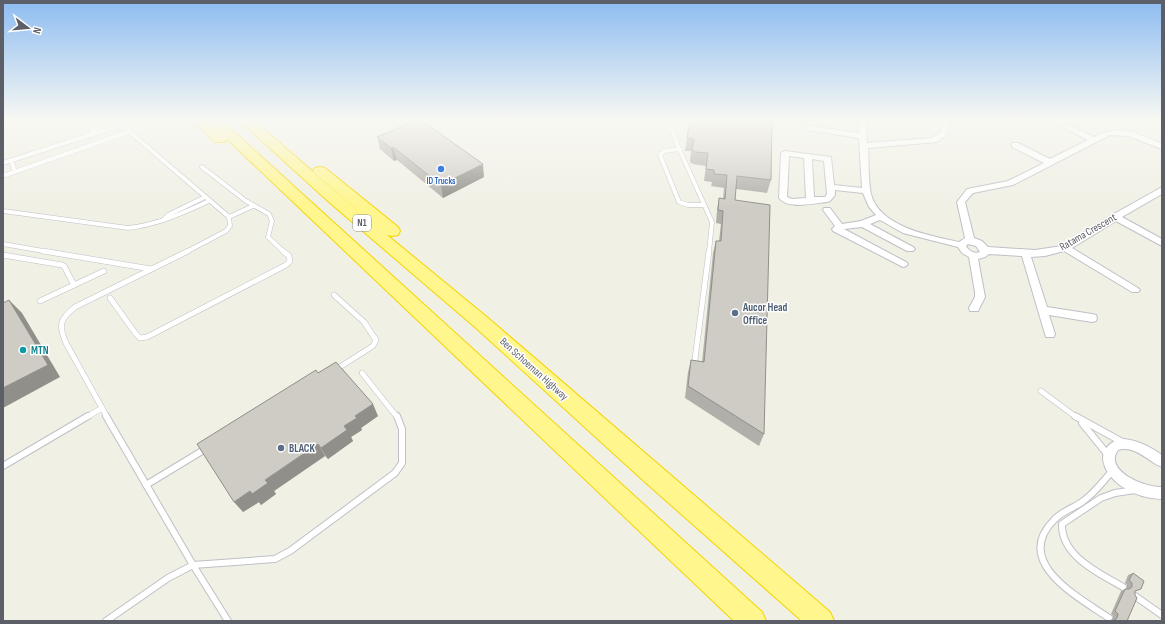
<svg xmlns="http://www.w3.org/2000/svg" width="1165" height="624" viewBox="0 0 1165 624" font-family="'Sofia Sans Condensed',sans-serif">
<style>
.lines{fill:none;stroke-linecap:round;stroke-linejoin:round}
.lane-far2-casing{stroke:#bec0c7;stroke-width:5}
.lane-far1-casing{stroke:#bec0c7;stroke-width:6}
.lane-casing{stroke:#bec0c7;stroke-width:8}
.street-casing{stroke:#bec0c7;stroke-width:2}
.highway-casing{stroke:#f5d400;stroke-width:2}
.lane-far2{stroke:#fff;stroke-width:4}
.lane-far1{stroke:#fff;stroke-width:5}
.lane{stroke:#fff;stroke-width:6}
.street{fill:#fff;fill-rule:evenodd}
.highway{fill:#fff68d;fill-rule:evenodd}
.wall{fill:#b1afa9}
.shaded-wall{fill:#908f89}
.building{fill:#ceccc4;stroke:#908f89}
.shop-dot{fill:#3f7fe0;stroke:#fff;stroke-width:1.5}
.service-dot{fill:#5c6f8a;stroke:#fff;stroke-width:1.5}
.culture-dot{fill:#0f9aa8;stroke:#fff;stroke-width:1.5}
.labels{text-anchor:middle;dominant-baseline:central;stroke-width:3;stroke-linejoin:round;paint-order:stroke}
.far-shop-label{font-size:9px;font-weight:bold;fill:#366cbe;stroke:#fff}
.shield{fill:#fff;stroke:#8d8f95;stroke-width:1}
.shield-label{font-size:10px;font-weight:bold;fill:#5c5f67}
.street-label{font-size:11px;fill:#5c5f67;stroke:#fff}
.service-label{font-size:11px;font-weight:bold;fill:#4e5e75;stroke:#fff;text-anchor:start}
.culture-label{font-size:11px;font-weight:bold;fill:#0d838f;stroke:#fff;text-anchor:start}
</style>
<rect width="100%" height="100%" fill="#f0f0e5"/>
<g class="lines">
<g class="lane-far2-casing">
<g id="lane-far2">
<polyline points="116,120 229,217 230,226 226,231 186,252"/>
<polyline points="669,120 677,144 712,222 709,252"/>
<polyline points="91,132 109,120"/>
<polyline points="680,149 664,151 660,155 679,202 688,205 704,205"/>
<polyline points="11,160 15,172"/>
<polyline points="3,163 121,125"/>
<polyline points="202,167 246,201 269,214 272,221 268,237 284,252"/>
<polyline points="3,176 128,132"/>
<path d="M3,211L128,228C157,225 183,213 209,201"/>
<polyline points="229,217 253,206"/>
<polyline points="164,219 168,215 205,197"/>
<polyline points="3,244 49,252"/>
</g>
</g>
<g class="lane-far1-casing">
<g id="lane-far1">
<polyline points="43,251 151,269"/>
<polyline points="3,255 62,265 64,266 74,285"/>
<polyline points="334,295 364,322 376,340 373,346 335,370"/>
<polyline points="110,298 136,334 140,338 147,337 286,265 290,261 289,256 283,251"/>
<polyline points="40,301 104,271"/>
<polyline points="694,367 709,251"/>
<polyline points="362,373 397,417"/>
<polyline points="1041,391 1076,417"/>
<polyline points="87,417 102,408"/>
<path d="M107,417L66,343C58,325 60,319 75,307L188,251"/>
</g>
</g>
<g class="lane-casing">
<g id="lane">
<polyline points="106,416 193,565 228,621"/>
<polyline points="1075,416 1124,443"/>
<polyline points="1082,423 1108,455"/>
<polyline points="3,466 88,416"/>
<polyline points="146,485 207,448"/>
<path d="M1123,587C1099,573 1061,556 1062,524L1101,498L1115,493L1135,490"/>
<polyline points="1135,596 1162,615"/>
<path d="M1109,618C1078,597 1012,562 1054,520C1061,512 1073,508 1082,502C1095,493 1104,480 1114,469"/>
<polyline points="106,621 168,578 193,565 275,559 290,551 395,473 402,463 402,429 397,416"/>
</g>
</g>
<g class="street-casing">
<g id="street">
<path d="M858,120H866L867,143L932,138L941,132L943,120H951C950,130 946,137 937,142L868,148C869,163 868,180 871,194C879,227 931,236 959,242L965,238L957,202L967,189L1008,181L1044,163L1012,147V143H1018L1050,159L1088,140L1049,120H1058L1094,137C1119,124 1138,133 1162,144V149L1128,136L1110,135L1013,185L973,193L965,202L974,238L982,241L988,247L1035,250L1062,246L1112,215L1162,187V194L1122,217L1162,239V246L1116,221L1072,248L1138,288L1140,290L1138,292H1132L1064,251L1045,256L1031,257L1047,307L1092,314L1096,315L1097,318L1096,321L1092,322L1049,315L1055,334L1054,337H1046L1045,334L1022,256L989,254L985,257L978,259L985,297L978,311H970L969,308L975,297V292L969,257L962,253L958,247L903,233L880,220L870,224L913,247L915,249L913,251H907L862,227L844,229L906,262L908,264L906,266L903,267L833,231L832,229L835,226L823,210L824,208H830L842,224L861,221L876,215L869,207L863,193L835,190V195L830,201L827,202C814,203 788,210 779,198L781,153L785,151L831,157L834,185L862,188L859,138L807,130L803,128L807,126L859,133ZM789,156L804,158L806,198L792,199L787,197ZM812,159L824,161L827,194L825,197H814ZM968,244L976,246L980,252C974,254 969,251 966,246Z"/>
<path d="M1120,439C1136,439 1149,446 1162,455V467C1148,462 1136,445 1118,450C1103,471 1146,488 1162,487V499C1148,499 1133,494 1121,486C1102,472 1093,448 1120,439Z"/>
</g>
</g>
<g class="highway-casing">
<g id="highway">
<polygon points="194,120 221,120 762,612 766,621 734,621 227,139 225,142 215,142"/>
<polygon points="239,120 253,120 371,222 315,174 313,171 315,168 320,167 325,168 398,227 400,231 398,235 392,236 387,235 488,318 830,612 834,621 802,621 645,482 476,328 329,202"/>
</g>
</g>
<use href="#lane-far2" class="lane-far2"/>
<use href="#lane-far1" class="lane-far1"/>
<use href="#lane" class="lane"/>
<use href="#street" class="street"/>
<use href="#highway" class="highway"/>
</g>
<g class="wall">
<polygon points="690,120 771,180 767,193 736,189 735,200 764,434 759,446 685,398 688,372 691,360 702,362 713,253 716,241 719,241 721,224 716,223 717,211 719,198 723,199 724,188 711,186 712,182 704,181 706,166 693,164 690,162 691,151 685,151"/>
<polygon points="377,137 484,177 443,198 397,160 394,161 380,149"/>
<polygon points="318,373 378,416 361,428 362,430 351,437 353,441 328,459 325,456 274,491 276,494 261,505 259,502 243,512"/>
<polygon points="1133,573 1135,592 1127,621 1109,621 1111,620 1113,620 1113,616 1111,614 1121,591 1125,589 1127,589 1127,585 1125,583 1128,575"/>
</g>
<g class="shaded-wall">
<polygon points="393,147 397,160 394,161 391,148"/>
<polygon points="483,164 484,177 443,198 441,185"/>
<polygon points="9,300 22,313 60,377 3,408 3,388"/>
<polygon points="373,404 378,416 361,428 362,430 351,437 353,441 328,459 321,448 355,416"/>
<polygon points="318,444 325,456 274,491 276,494 261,505 259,502 243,512 234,502"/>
</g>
<g class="building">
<polygon points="417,120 421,120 483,164 441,185 393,147 391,148 377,137"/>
<polygon points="690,120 772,120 771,180 737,176 735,200 770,205 764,434 688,386 691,360 704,362 716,241 721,241 723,211 718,210 719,198 725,199 727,175 714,174 714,170 706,169 708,153 695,152 692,149 694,139 687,138"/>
<polygon points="9,300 48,365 3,388 3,303"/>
<polygon points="336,362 373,404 355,416 357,418 344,426 347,430 321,448 318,444 265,480 268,483 252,494 250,491 234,502 197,444 316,370 318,373"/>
<polygon points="1133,573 1144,581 1141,589 1135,591 1135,595 1137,598 1127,621 1111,621 1111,620 1115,620 1117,618 1118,614 1115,611 1125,589 1129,589 1132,587 1132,583 1129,580"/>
</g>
<linearGradient id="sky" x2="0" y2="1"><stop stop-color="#8dbcf1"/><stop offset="0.58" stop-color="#f8f8f3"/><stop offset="1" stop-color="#f8f8f3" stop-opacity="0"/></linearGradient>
<rect width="1165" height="207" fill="url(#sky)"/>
<circle class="shop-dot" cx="441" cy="169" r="4"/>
<g class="service-dot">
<circle cx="735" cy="313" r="4"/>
<circle cx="281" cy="448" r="4"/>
</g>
<circle class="culture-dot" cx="23" cy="350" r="4"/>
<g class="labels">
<g class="far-shop-label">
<text x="441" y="181">ID Trucks</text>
</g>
<rect class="shield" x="353" y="215" width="18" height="16" rx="3"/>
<g class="shield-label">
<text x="362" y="223">N1</text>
</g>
<g class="street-label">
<text transform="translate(1088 232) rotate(-30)">Ratama Crescent</text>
<text transform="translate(534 369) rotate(42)">Ben Schoeman Highway</text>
</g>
<g class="service-label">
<text x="743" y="307">Aucor Head<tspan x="743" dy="13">Office</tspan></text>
<text x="289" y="448">BLACK</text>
</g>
<g class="culture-label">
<text x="31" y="350">MTN</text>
</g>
</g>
<rect width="1165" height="624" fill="none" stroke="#5c5f67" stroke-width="8"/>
<g transform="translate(28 28) rotate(106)" stroke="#ffffff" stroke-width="3" paint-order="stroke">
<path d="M0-3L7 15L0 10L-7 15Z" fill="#5c5f67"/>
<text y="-6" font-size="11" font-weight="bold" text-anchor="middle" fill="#5c5f67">N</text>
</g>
</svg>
